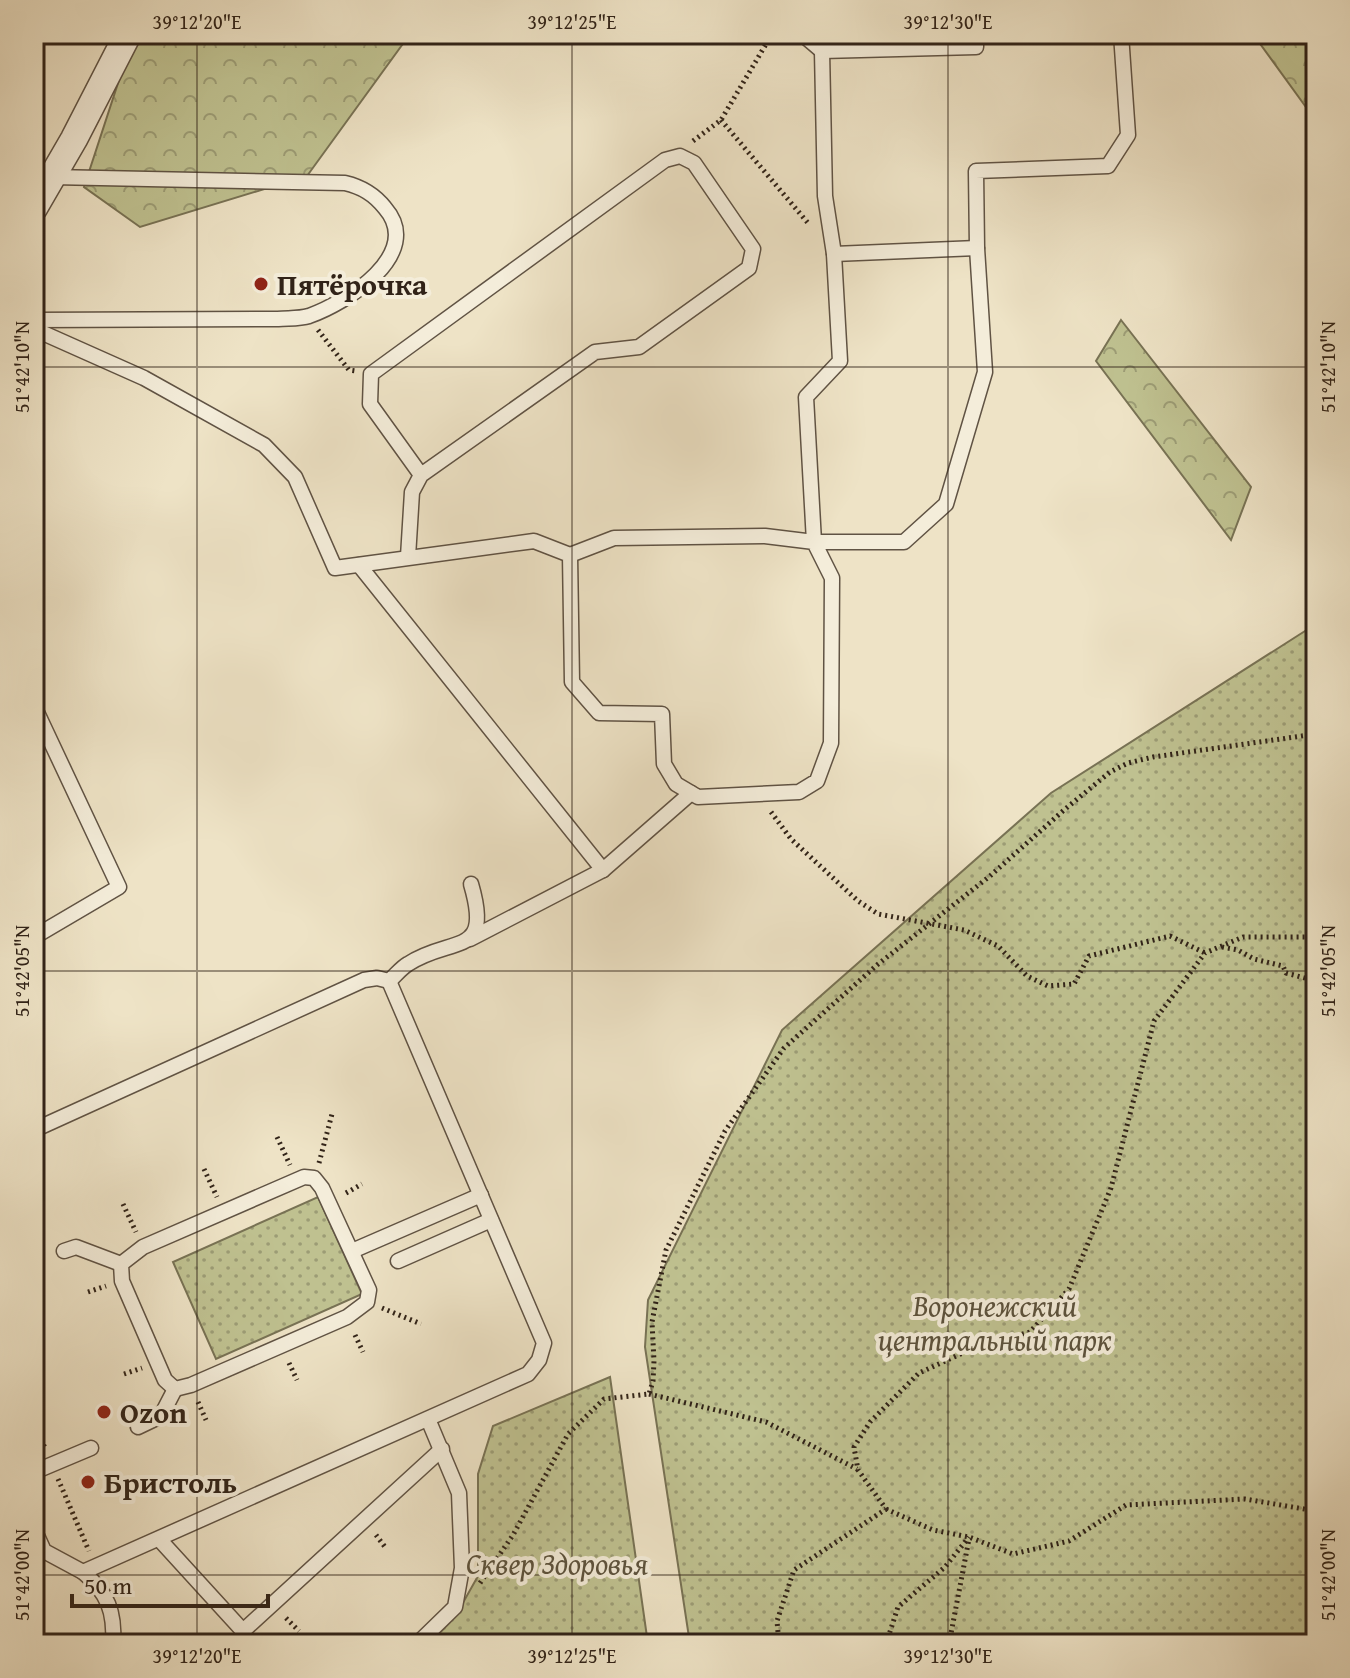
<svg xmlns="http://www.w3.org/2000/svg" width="1350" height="1678" viewBox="0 0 1350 1678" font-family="'Gentium Book Plus',serif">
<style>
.forest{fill:url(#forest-crowns);stroke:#787254;stroke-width:2}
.park{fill:url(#park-dots);stroke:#787254;stroke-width:2}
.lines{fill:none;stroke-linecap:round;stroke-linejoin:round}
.lane-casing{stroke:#605344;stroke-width:17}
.street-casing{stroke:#605344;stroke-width:29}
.path{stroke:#312318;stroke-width:5;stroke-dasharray:2 4;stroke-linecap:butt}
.lane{stroke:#f4edda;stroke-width:14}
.street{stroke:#f4edda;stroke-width:26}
.ticks{fill:none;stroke:#312318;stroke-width:2;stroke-opacity:0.45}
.poi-dot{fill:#8f2418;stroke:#f4edda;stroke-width:3}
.labels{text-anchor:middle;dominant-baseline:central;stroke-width:8;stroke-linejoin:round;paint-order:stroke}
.poi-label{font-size:30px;font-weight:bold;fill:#312318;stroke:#f4edda;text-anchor:start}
.park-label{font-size:30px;font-style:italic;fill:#5c523c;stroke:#f4edda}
.neatline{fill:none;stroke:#312318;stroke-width:3}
.ticks-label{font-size:20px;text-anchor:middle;fill:#312318}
</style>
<defs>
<pattern id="forest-crowns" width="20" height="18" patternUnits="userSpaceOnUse" patternTransform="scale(2)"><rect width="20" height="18" fill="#bfc190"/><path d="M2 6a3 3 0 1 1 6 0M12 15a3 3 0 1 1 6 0" fill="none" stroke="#9c9c75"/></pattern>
<pattern id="park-dots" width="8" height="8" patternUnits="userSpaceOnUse" patternTransform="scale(2)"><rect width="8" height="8" fill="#bfc190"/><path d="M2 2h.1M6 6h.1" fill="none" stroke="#9c9c75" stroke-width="1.8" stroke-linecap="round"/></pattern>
</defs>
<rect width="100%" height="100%" fill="#eee3c6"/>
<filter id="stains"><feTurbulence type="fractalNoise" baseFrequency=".0025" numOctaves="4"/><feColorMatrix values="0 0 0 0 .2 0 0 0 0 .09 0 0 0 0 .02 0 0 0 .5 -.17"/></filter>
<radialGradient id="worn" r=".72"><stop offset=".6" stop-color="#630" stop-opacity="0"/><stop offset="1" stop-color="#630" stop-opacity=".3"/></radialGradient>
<g class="forest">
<polygon points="143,34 410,34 307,176 140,227 84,187 122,71"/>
<polygon points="1253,34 1316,34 1316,121"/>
<polygon points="1121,320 1251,487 1231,540 1096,361"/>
</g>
<g class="park">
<polygon points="1316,624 1316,1644 690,1644 645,1347 648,1300 782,1030 1051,793"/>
<polygon points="318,1197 362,1294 216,1359 173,1262"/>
<polygon points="610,1377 648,1644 429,1644 455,1617 478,1576 478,1474 493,1426"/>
</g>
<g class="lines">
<g class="lane-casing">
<g id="lane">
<polyline points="802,34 822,51 976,47 976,34"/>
<polyline points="822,51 825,196 834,254 840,361 806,397 814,542 904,542 946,504 985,372 977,248 976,171 1108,166 1128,135 1121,34"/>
<polyline points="834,254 977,248"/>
<path d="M34,320L278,319C288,318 299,319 309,316C346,303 425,254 385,208C374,194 362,187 345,183L52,177"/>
<polyline points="34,329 144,378 264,445 295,477 335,568 534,541 570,555 572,682 599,713 662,714 664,764 676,784 698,797 799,792 817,781 831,743 832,578 814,542 765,536 614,538 570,555"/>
<polyline points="408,557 412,492 421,475 595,352 639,347 749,268 753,249 694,163 680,156 665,160 371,374 370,404 421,475"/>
<polyline points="359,565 603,870"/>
<polyline points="34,706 119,887 34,937"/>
<polyline points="470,939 603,870 691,793"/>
<path d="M389,981C395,976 401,968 408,964C452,935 493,959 471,884"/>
<polyline points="34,1130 364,980 377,978 389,981"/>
<polygon points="304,1177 314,1178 322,1188 369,1290 367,1302 347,1317 191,1385 175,1389 165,1380 122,1281 121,1264 143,1247"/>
<polyline points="64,1251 76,1247 121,1264"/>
<polyline points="352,1251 481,1195"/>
<polyline points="398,1261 491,1220"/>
<polyline points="138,1427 161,1416 175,1389"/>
<polyline points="34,1472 91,1448"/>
<polyline points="34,1529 44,1551 83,1572 528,1374 539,1360 544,1343 389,981"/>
<polyline points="159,1539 243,1631 442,1449"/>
<path d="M83,1572C108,1593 115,1612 113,1644"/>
<polyline points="417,1644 455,1607 462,1568 459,1493 428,1419"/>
</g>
</g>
<g class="street-casing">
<polyline id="street" points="34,208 74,139 128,34"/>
</g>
<g class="path">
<polyline points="721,120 808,223"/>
<polyline points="693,141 721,120 772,34"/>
<polyline points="318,330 349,370 356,371"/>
<polyline points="771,812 791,839 858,901 878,914 964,930 998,946 1027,976 1048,986 1074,984 1089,956 1170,936 1205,953"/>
<polyline points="1222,947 1238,950 1254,959 1283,966 1286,973 1316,981"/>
<polyline points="277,1137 290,1165"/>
<polyline points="319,1163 332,1114"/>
<polyline points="204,1169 217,1197"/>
<polyline points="346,1193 362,1184"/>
<polyline points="123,1204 136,1232"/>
<polyline points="88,1292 106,1286"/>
<polyline points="382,1308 421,1324"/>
<polyline points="355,1335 363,1352"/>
<polyline points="289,1363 297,1380"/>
<polyline points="124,1374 142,1368"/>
<polyline points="649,1394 766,1422 857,1469"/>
<polyline points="198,1402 206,1420"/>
<polyline points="34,1423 45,1448"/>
<polyline points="58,1479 89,1551"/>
<polyline points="886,1509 933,1530 969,1537 1013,1554 1069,1541 1126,1505 1245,1499 1316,1511"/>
<polyline points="376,1535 385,1547"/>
<polyline points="480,1583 513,1535 568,1434 604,1399 649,1394 653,1381 654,1361 652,1322 666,1250 725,1131 784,1048 877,965 990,876 1064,810 1110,772 1128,763 1153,757 1316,734"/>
<polyline points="286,1618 299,1631"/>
<polyline points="779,1644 777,1621 794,1570 886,1509 858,1470 854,1447 870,1422 919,1373 978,1346 1030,1332 1069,1289 1111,1188 1154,1021 1205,953 1243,937 1316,937"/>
<polyline points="886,1644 898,1607 945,1567 969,1537"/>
<polyline points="949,1644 969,1539"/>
</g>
<use href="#lane" class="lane"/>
<use href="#street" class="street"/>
</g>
<path class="ticks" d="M197,34V1644M572,34V1644M948,34V1644M34,367H1316M34,971H1316M34,1575H1316"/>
<g class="poi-dot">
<circle cx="261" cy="284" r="8"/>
<circle cx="104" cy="1412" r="8"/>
<circle cx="88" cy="1482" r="8"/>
</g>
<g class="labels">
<g class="poi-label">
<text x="277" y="284">Пятёрочка</text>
<text x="120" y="1412">Ozon</text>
<text x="104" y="1482">Бристоль</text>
</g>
<g class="park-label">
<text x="995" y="1305">Воронежский<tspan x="995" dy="34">центральный парк</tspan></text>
<text x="557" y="1563">Сквер Здоровья</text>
</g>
</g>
<rect width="1350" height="1678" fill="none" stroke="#eee3c6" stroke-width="88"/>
<path d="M72 1594v12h196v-12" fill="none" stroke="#312318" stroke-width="4"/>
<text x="84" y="1594" font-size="24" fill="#312318" stroke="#f4edda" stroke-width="6" paint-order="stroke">50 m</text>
<rect x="44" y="44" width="1262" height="1590" class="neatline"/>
<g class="ticks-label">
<text x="197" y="29">39°12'20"E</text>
<text x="572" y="29">39°12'25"E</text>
<text x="948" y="29">39°12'30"E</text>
<text transform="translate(22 367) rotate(-90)" y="7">51°42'10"N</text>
<text transform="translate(1328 367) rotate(-90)" y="7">51°42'10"N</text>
<text transform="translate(22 971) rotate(-90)" y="7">51°42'05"N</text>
<text transform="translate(1328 971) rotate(-90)" y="7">51°42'05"N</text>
<text transform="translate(22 1575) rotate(-90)" y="7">51°42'00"N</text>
<text transform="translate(1328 1575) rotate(-90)" y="7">51°42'00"N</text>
<text x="197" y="1663">39°12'20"E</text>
<text x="572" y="1663">39°12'25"E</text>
<text x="948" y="1663">39°12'30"E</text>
</g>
<rect width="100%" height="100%" filter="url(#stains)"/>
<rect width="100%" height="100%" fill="url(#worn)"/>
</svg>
